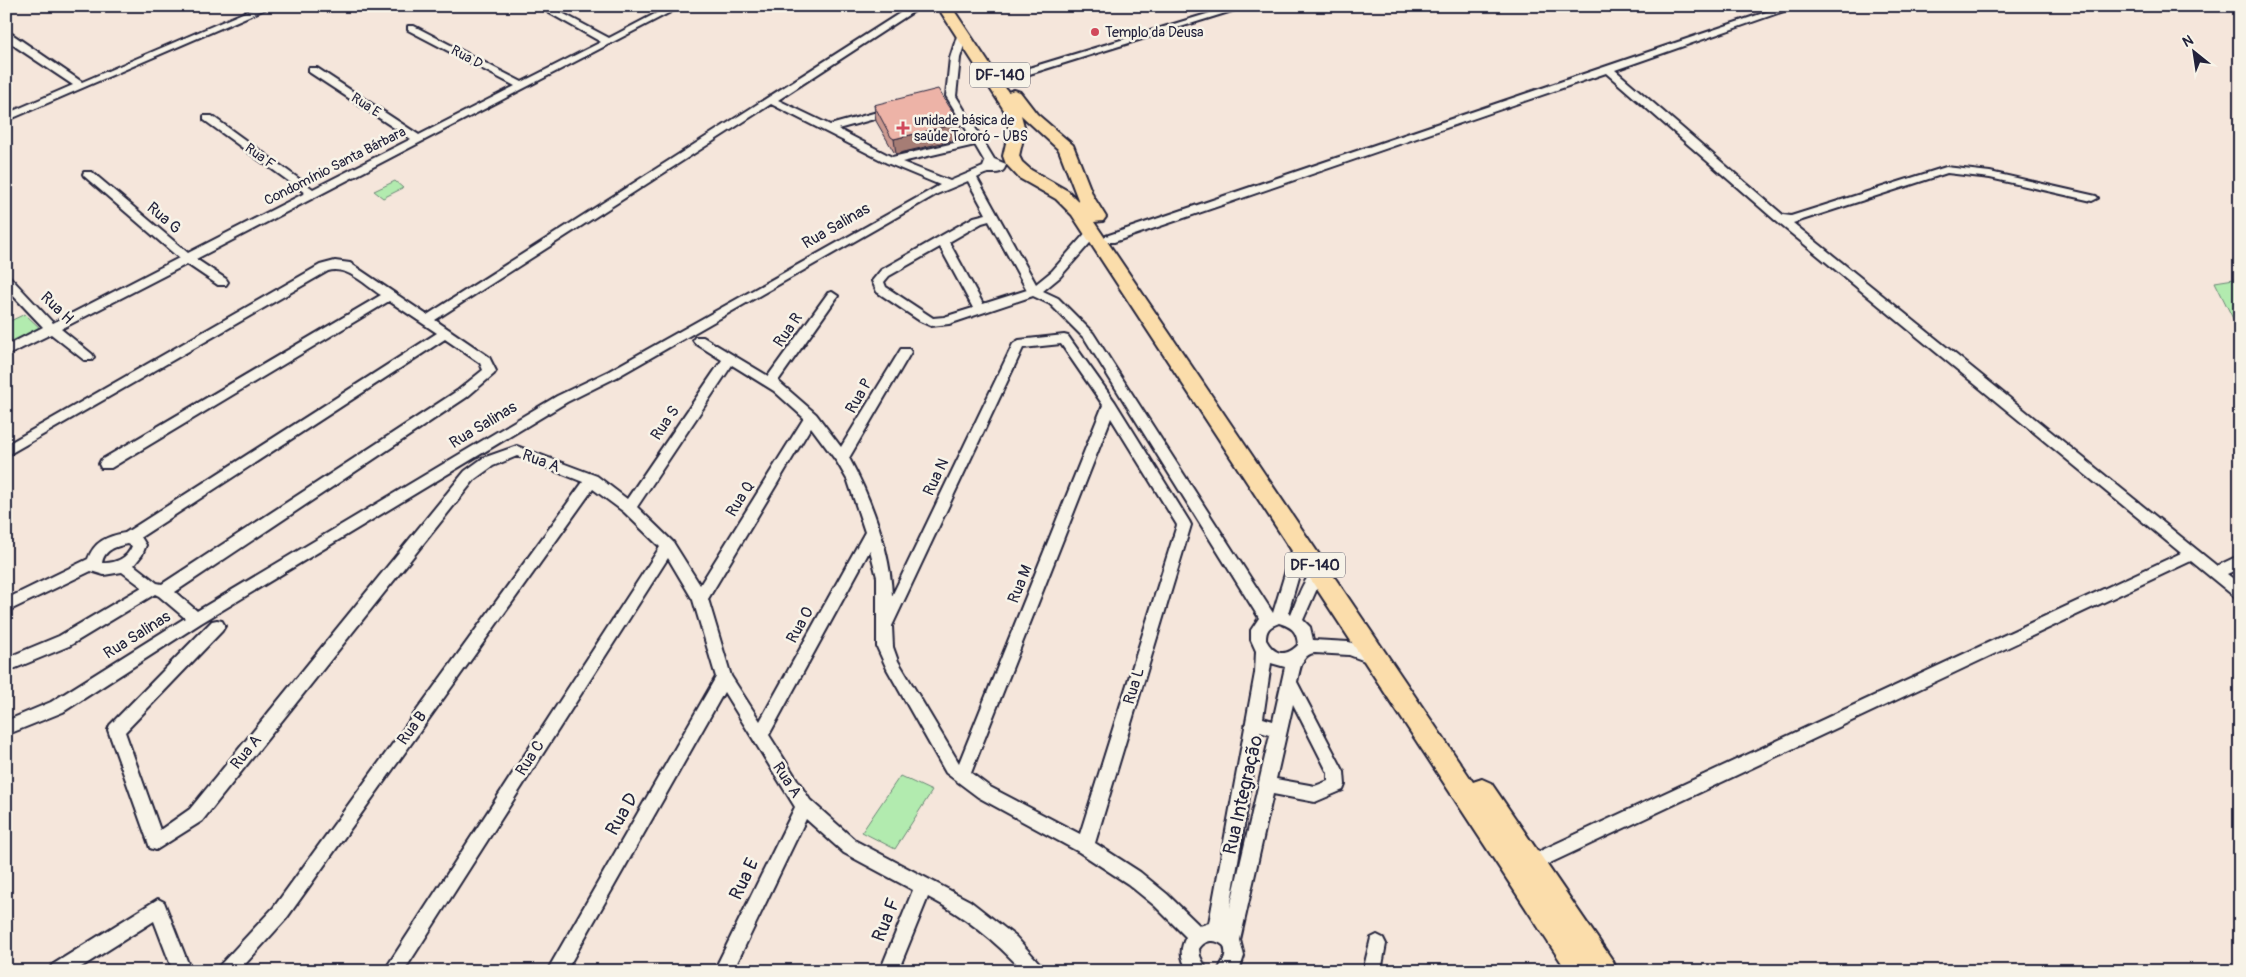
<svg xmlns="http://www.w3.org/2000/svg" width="2246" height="977" viewBox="0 0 2246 977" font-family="Pangolin,sans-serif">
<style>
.green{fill:#b2ebaf;stroke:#6a8675}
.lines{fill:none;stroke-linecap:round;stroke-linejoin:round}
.minor-casing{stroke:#22223b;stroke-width:4}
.primary-casing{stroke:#22223b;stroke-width:4}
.minor{fill:#f7f3e8;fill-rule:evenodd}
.primary{fill:#fbddab;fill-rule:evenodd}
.wall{fill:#cc9a90;stroke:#22223b}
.shaded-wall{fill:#a67d75;stroke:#22223b}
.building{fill:#edb3a7;stroke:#22223b}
.poi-dot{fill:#d1495b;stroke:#f7f3e8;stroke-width:2}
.labels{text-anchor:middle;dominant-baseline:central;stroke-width:5;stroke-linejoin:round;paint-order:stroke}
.far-poi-label{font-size:14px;fill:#22223b;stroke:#f7f3e8;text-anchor:start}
.far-street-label{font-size:14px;fill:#22223b;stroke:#f7f3e8}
.shield{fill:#f7f3e8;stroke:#62616f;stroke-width:1}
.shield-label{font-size:15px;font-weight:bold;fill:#22223b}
.street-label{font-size:16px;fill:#22223b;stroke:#f7f3e8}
.near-street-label{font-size:19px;fill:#22223b;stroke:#f7f3e8}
</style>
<rect width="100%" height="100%" fill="#f5e6db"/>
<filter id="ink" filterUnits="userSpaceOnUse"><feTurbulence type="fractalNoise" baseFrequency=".02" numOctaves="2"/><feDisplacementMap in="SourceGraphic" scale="10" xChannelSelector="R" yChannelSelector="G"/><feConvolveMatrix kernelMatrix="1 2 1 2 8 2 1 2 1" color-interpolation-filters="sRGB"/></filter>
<g filter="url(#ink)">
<g class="green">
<polygon points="395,181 403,188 383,198 374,191"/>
<polygon points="2240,278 2240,333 2215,282"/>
<polygon points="25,314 42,330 6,348 6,323"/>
<polygon points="900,776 932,791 895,849 862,832"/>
</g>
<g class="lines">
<g class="minor-casing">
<g id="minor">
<polygon points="259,6 272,6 6,121 6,114 73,85 16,47 6,38 6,30 82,82"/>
<polygon points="537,6 549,6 609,38 670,6 682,6 196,259 226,279 228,282 226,285 218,285 187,264 61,329 92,354 94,357 92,360 84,360 51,334 6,356 6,346 43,327 6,288 6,276 10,277 53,323 179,258 84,176 83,174 84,172 92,172 188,253 305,193 204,120 204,116 212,116 313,189 411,139 309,72 309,68 317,68 419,135 515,86 408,30 408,26 414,26 522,82 601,42"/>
<path d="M911,6H922L778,100L830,125L892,108L896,109V113L838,129L892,157L972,139L946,96L950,58L958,33L963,30L966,31L968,33L960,58L956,96L994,159L1006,164C1004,174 998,173 989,173C986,173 980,176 977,178L1036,284L1052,271L1089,229H1097L1099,232L1097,235L1060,277L1043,291L1058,298L1093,333L1273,613L1294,544L1296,540L1301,538L1306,540L1308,544L1288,613L1291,614C1297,601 1307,563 1325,569L1327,573L1319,584L1303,620L1310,627L1313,640L1349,642L1378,652L1381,657L1378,662L1373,664L1349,655L1315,653C1301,654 1300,670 1297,682L1344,772L1345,785L1343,790L1315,802L1273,794L1240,940L1244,956L1239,971H1218C1222,961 1228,958 1224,946C1216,939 1205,939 1199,949L1200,956L1207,971H1188C1181,959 1179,950 1186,937L1155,906L1128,884L1079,852L978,797L946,773L887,669L877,647V577L870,550L769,735L810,800L856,841L970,901L1016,937L1041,965L1044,971H1023C995,940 964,916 928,897L898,971H880L913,890L844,853L806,819L733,971H714L795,807L724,692L566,971H547L716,677L693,600L668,558L404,971H384L660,547L624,512L593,489L286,919L239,971H217L220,965L274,907L583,482L517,456L493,466L475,479L202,821L156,850L150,848L148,842L108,730L110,725L212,621L217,620L222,621L225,626L222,631L125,732L160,830L190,809L465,471L483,458L517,446L597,476L627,499L722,360L695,343L693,340L695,337H703L768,376L828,293L832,292L838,296L778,381L816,414L841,447L901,349H909L911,352L849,458C870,496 891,552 892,596L1013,344L1019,340L1064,335L1068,336L1115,402L1189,521L1191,525L1095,843L1140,872L1167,894L1200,926L1209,923L1255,673L1256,651L1251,640V630L1259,618L1085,339L1050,304L1033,296L949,324L931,326L920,321L877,292L872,281L881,270L974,217L986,214L968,181L937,194L617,377L567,402L201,623L63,712L6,735V721L51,702L185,618L159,596L155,594L69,646L6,672V658L59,636L142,587L122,572L104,575L91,571L6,612V599L88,559C94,542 107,536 125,533L437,333L389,301L111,468H101L99,464L101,460L381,295C365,285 347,265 328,271L6,456V445L320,265L335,261L350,263L427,315ZM771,104L887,163L940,185L609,371L557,396L197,611L175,592L467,397L494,374L496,371L489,357L435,320ZM975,145L985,162L983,167L950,181L902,162ZM989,221L1027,290L983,304L949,242L982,223ZM940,247L973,308L944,317L933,318L886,287L884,282L889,276ZM445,339L480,363L483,370L457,391L162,584L157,583L134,565L142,555L146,545L141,537ZM1061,344L1103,405L959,763L898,661L893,647L892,626L1023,348ZM732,365L774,391L804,418L700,585L673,542L637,507ZM1111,418L1177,525L1080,834L990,787L971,773ZM811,427L837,462L848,481L865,532L760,721L731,676L708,599ZM128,544L132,546C127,559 114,564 102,563C104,550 116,546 128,544ZM1279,623C1292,627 1297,631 1298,645C1286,657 1275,656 1266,640C1266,629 1269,627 1279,623ZM1271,663L1285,667L1273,721L1263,718ZM1293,704L1328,773V781L1315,786L1276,779ZM1260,732L1270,735L1230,908Z"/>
<polygon points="1233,6 1248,6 1007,81 999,81 998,79 999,77"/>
<polygon points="1784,6 1798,6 1615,70 1783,215 1791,216 1946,167 1990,172 2096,196 2098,198 2092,201 1990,178 1947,173 1793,223 2217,566 2240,555 2240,568 2227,574 2240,584 2240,599 2235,597 2191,561 1531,872 1525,870 1522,864 1525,858 2181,553 1776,221 1606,73 1114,242 1106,242 1104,239 1106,236"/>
<polygon points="158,899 164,902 191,971 173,971 154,921 75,971 49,971 52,965"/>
<polygon points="1377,935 1383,938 1386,944 1381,971 1363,971 1371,938"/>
</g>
</g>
<g class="primary-casing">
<path id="primary" d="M937,6H951L1008,92L1014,90L1020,92L1037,114L1073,145L1093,196L1106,217L1103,221L1094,222L1473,782L1482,779L1491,783L1613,961L1617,971H1567L1072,215L1056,199L1019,178L1006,164L1003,156L1009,130L1004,110ZM1021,115L1059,150L1079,202L1068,191L1031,170L1022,162L1019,156L1025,130Z"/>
</g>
<use href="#minor" class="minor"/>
<use href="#primary" class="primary"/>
</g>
<polygon class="wall" points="874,105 962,138 896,154 894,152 876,121"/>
<polygon class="shaded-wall" points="960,123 962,138 896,154 894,139"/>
<polygon class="building" points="938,89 960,123 894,139 891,137 874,105"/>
</g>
<g class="poi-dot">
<circle cx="1095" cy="32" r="5"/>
<path d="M900.5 120.5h5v5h5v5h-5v5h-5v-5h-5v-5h5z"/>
</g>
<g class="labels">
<g class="far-poi-label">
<text x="1105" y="32">Templo da Deusa</text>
<text x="914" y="120">unidade básica de<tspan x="914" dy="16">saúde Tororó - UBS</tspan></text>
</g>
<g class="far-street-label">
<text transform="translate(467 57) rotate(28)">Rua D</text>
<text transform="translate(366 105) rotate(33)">Rua E</text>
<text transform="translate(260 156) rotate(36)">Rua F</text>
<text transform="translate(335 166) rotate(-27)">Condomínio Santa Bárbara</text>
</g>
<g class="shield">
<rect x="970" y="62.5" width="60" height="25" rx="4"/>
<rect x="1285" y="552.5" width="60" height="25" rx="4"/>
</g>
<g class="shield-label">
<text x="1000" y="75">DF-140</text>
<text x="1315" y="565">DF-140</text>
</g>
<g class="street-label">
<text transform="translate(164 218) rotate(40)">Rua G</text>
<text transform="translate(836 226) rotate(-30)">Rua Salinas</text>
<text transform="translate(57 308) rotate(44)">Rua H</text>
<text transform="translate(788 330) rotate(-55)">Rua R</text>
<text transform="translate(859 396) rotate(-60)">Rua P</text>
<text transform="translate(665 423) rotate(-56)">Rua S</text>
<text transform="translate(483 425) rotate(-31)">Rua Salinas</text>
<text transform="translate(541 461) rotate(20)">Rua A</text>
<text transform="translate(936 477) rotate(-65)">Rua N</text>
<text transform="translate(740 499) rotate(-58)">Rua Q</text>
<text transform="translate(1020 584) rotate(-68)">Rua M</text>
<text transform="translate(800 625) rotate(-61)">Rua O</text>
<text transform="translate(137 635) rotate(-32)">Rua Salinas</text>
<text transform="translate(1134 686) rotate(-73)">Rua L</text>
<text transform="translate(412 728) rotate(-54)">Rua B</text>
<text transform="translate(246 752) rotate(-51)">Rua A</text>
<text transform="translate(530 758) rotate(-57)">Rua C</text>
<text transform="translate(787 780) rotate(57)">Rua A</text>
</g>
<g class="near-street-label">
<text transform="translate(1243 795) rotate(-77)">Rua Integração</text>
<text transform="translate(622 814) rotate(-60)">Rua D</text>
<text transform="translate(744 879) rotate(-64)">Rua E</text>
<text transform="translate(886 920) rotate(-68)">Rua F</text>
</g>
</g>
<rect width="2246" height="977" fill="none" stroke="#f7f3e8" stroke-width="25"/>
<rect x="12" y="12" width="2221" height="952" fill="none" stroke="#22223b" stroke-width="2" filter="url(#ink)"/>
<g transform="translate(2194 52) rotate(330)" stroke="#f7f3e8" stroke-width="4" paint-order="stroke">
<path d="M0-4L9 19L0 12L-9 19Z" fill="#22223b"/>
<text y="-8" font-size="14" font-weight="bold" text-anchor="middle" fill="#22223b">N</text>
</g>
</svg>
